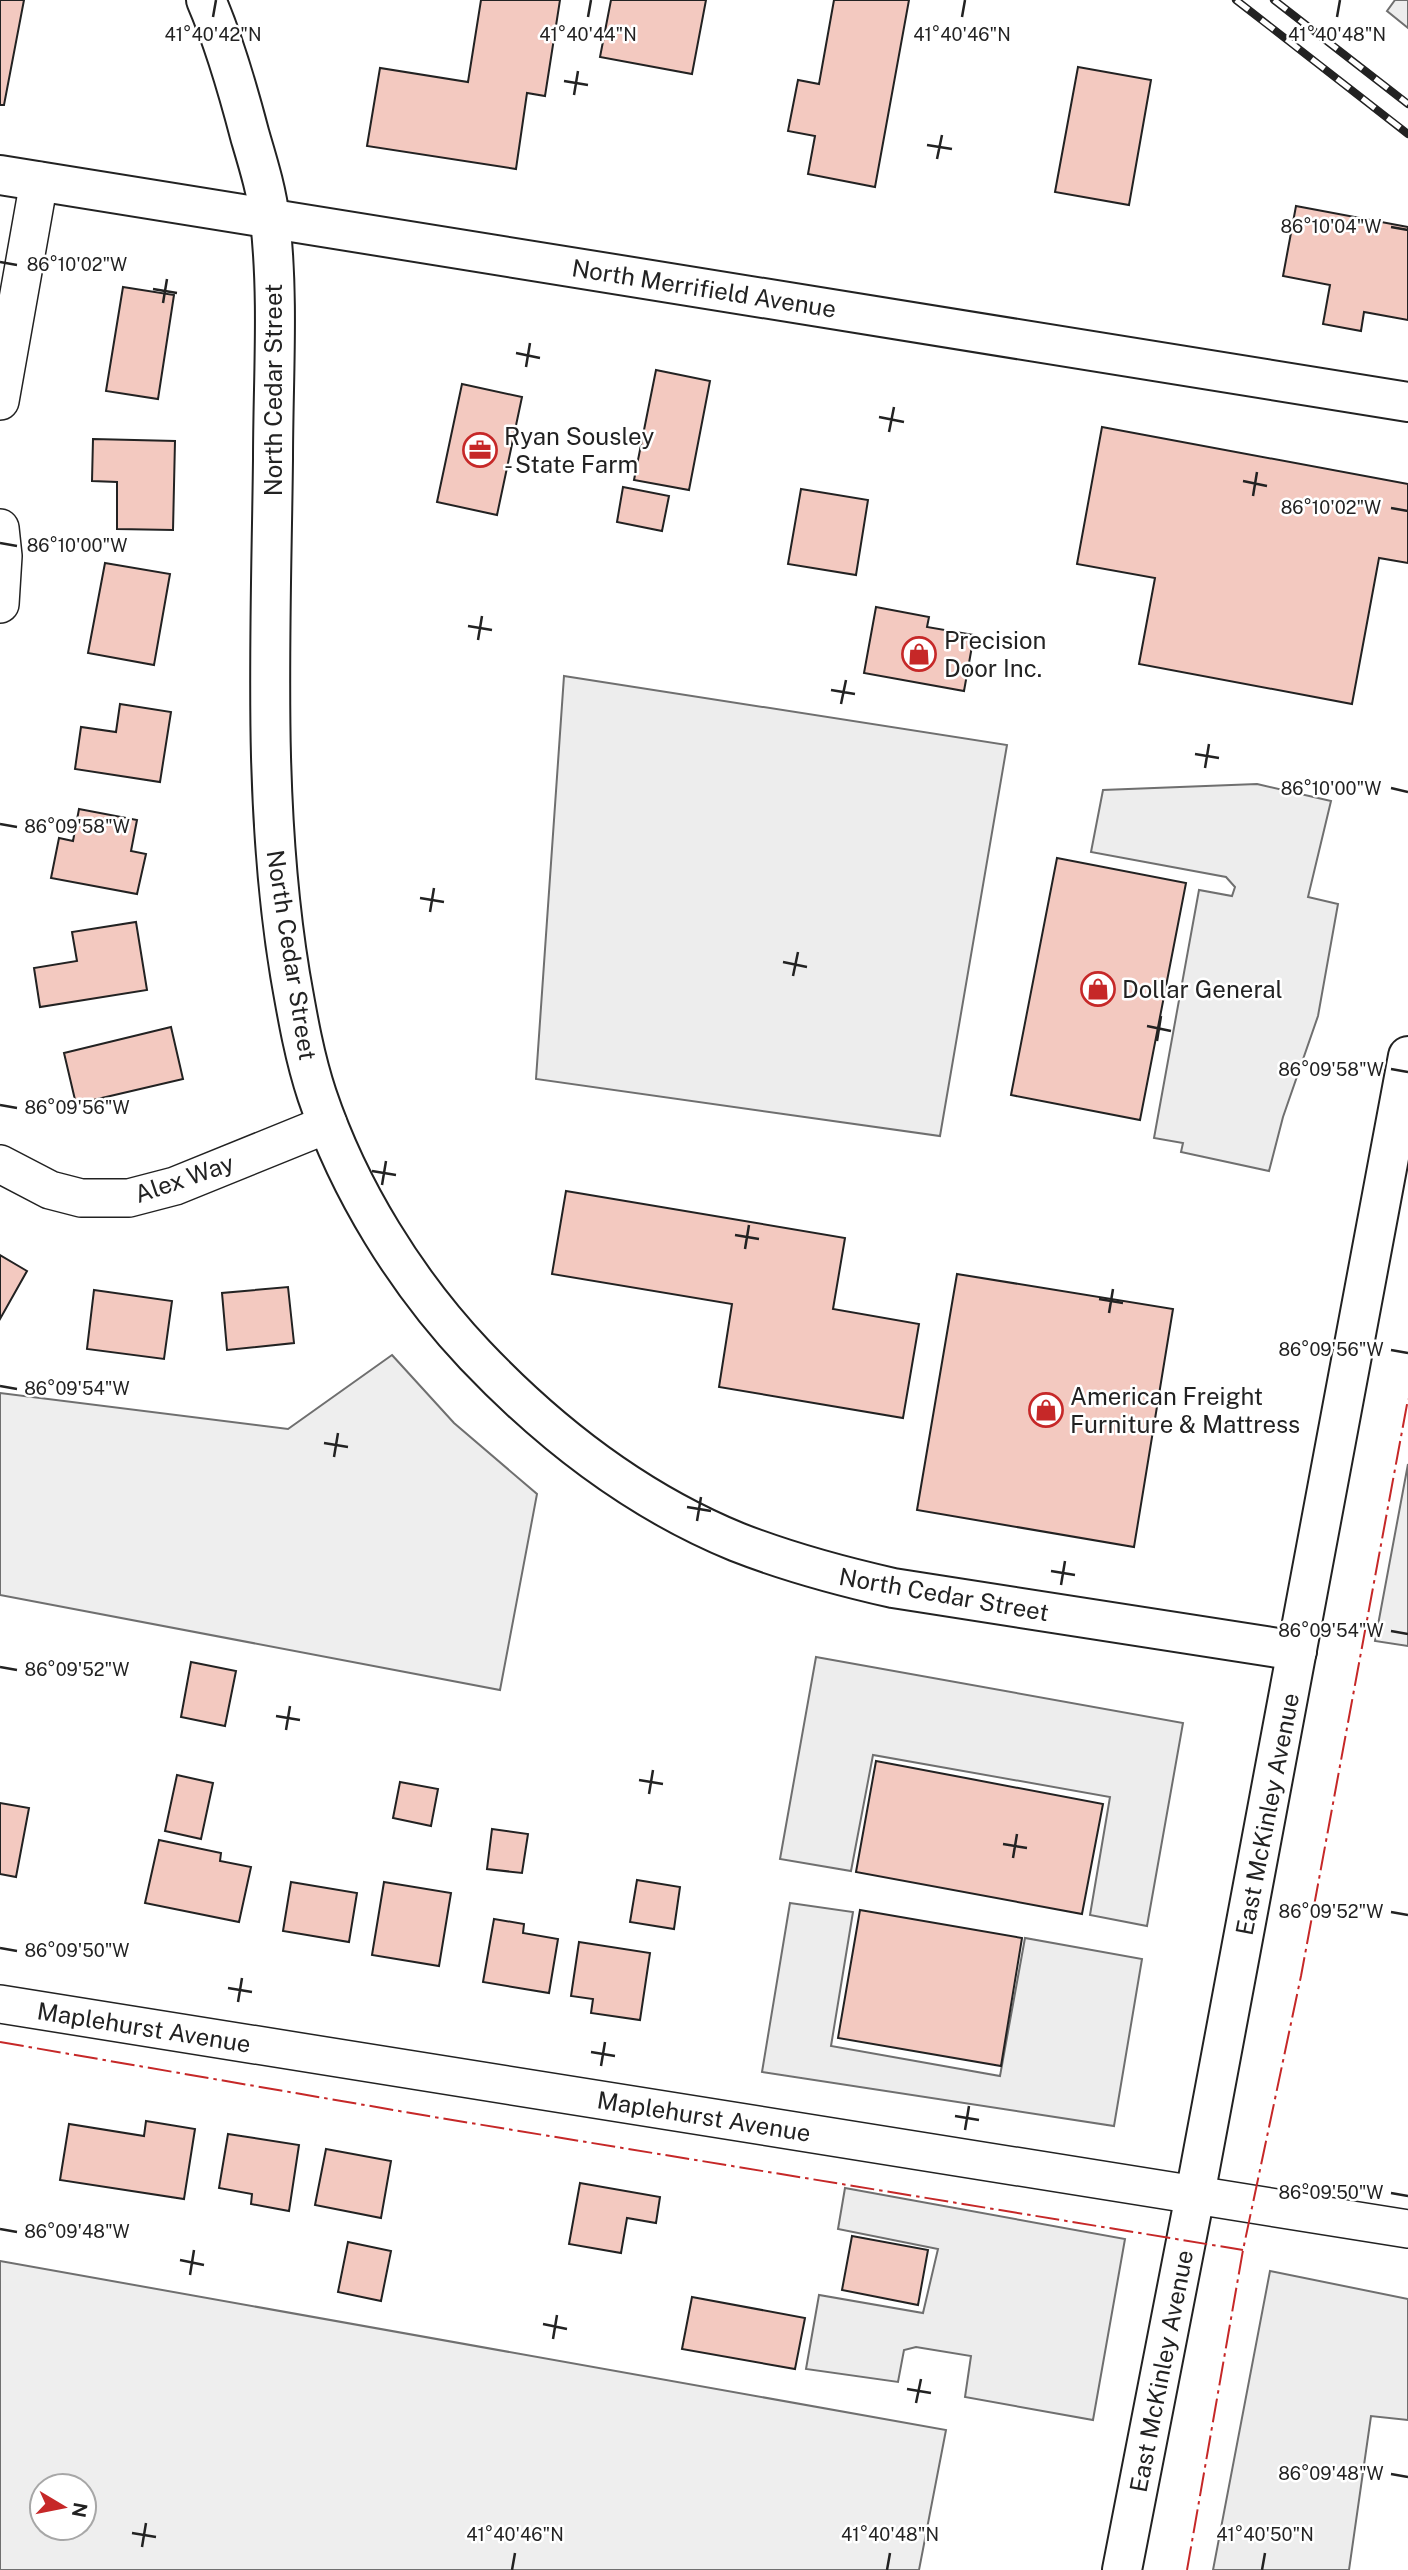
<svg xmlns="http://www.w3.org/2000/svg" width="1408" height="2570" viewBox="0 0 1408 2570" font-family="'Public Sans',sans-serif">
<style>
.green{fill:#eee;stroke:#6f6f6f;stroke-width:2;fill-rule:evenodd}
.parking{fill:#ededed;stroke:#6f6f6f;stroke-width:2}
.building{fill:#f3c9c0;stroke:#222;stroke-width:2}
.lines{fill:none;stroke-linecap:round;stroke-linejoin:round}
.street-casing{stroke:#222;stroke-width:40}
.secondary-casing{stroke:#222;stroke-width:42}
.primary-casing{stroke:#222;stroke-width:42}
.street{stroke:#fff;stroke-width:37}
.secondary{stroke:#fff;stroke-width:38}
.primary{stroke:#fff;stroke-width:38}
.rail-casing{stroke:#222;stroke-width:8}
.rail{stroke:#fff;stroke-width:5;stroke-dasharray:16;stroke-linecap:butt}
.power{stroke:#c62828;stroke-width:2;stroke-dasharray:24 5 3.5 5;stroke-linecap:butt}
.ticks{fill:none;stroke:#222;stroke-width:2.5}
.labels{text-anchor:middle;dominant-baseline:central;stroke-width:5;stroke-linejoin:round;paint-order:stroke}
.street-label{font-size:24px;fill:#222;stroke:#fff}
.poi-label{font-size:24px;fill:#222;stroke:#fff;text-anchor:start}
.ticks-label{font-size:18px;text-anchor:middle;fill:#222;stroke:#fff;stroke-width:5;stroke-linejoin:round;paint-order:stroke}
</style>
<rect width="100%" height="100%" fill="#fff"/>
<g class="green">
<polygon points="392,1355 454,1423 537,1494 500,1690 0,1595 0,1393 288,1429"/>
<polygon points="1408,1464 1408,1646 1375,1641"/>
<path d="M0,2261L946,2430L919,2570H0ZM42,2486H84V2528H42Z"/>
</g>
<g class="parking">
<polygon points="1395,0 1408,0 1408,28 1387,11"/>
<polygon points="564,676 1007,745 940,1136 536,1079"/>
<polygon points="1257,784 1331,801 1308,897 1338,904 1318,1016 1283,1117 1269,1171 1181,1152 1183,1143 1154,1138 1199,890 1232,896 1235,887 1226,877 1091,852 1103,790"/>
<polygon points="816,1657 1183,1723 1147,1926 1090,1915 1110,1797 873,1755 851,1871 780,1859"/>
<polygon points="790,1903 853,1912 831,2046 1000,2076 1025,1938 1142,1959 1114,2126 762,2072"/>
<polygon points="845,2188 1125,2239 1093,2420 965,2397 971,2356 916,2347 904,2350 898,2382 806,2369 819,2295 923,2313 938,2249 838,2229"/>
<polygon points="1270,2271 1408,2299 1408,2420 1371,2416 1349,2570 1213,2570"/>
</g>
<g class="building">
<polygon points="0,0 24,0 4,105 0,105"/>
<polygon points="481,0 560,0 545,96 527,93 516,169 367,146 380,68 468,82"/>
<polygon points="611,0 706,0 692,74 600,57"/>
<polygon points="834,0 909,0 875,187 808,174 815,136 788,131 798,80 819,84"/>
<polygon points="1078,67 1151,80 1129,205 1055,192"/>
<polygon points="1296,206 1408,227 1408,320 1364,312 1361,331 1323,324 1330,285 1283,276"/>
<polygon points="123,287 174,295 158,399 106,391"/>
<polygon points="656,370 710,381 689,490 634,480"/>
<polygon points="462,384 522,397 497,515 437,502"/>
<polygon points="1102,427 1408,484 1408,563 1379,558 1352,704 1139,664 1155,578 1077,564"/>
<polygon points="93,439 175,441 173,530 117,529 117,482 92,481"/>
<polygon points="623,487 669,496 662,531 617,522"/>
<polygon points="801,489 868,500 856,575 788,564"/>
<polygon points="105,563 170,574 154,665 88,653"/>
<polygon points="876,607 929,617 927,627 974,635 964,691 864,673"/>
<polygon points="120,704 171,712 160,782 75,769 81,727 116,732"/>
<polygon points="79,809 137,820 131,851 146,854 137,894 51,878 59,838 73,841"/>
<polygon points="1057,858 1186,883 1140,1120 1011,1095"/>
<polygon points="136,922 147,990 40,1007 34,968 77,961 72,932"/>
<polygon points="171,1027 183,1079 76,1104 64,1053"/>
<polygon points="566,1191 845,1238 833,1309 919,1324 903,1418 719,1387 732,1304 552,1274"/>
<polygon points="0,1255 27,1271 0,1319"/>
<polygon points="957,1274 1173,1309 1134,1547 917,1510"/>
<polygon points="288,1287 294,1343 227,1350 222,1293"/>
<polygon points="94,1290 172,1301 164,1359 87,1349"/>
<polygon points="191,1662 236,1671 225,1726 181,1717"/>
<polygon points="876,1761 1103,1804 1082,1914 856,1872"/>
<polygon points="177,1775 213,1783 201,1839 165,1831"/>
<polygon points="400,1782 438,1789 431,1826 393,1818"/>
<polygon points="0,1803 29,1808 16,1877 0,1874"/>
<polygon points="492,1829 528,1834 522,1873 487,1869"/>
<polygon points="159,1840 221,1853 220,1861 251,1867 239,1922 145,1903"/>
<polygon points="637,1880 680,1887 674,1929 630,1922"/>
<polygon points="291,1882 357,1893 349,1942 283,1931"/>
<polygon points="384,1882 451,1893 439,1966 372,1955"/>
<polygon points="860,1910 1022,1938 1001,2066 838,2038"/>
<polygon points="494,1919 524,1924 523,1933 558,1939 549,1993 483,1982"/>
<polygon points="579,1942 650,1953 640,2020 591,2013 593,1999 571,1996"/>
<polygon points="146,2121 195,2129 184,2199 60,2180 69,2124 144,2136"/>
<polygon points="228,2134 299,2145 289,2211 251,2204 252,2194 219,2188"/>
<polygon points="326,2149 391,2161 381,2218 315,2205"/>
<polygon points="580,2183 660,2197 656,2223 627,2218 621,2253 569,2244"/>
<polygon points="852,2236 928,2250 918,2305 842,2290"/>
<polygon points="348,2242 391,2251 381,2301 338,2292"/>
<polygon points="692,2297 805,2318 795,2369 682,2349"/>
</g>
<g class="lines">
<g class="street-casing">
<g id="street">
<polyline points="0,401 39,181"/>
<polyline points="0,528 3,556 0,604"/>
<polyline points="0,1164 50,1190 81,1198 129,1198 175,1186 328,1124"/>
<polyline points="0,2004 1408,2229"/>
</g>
</g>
<g class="secondary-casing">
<g id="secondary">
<path d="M206,0C225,44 238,90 250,136C258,163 267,192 270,220C279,299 273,380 273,459C271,630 262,804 290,974C297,1014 304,1056 317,1095C349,1190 406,1282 475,1355C549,1433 637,1501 737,1542C788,1562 840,1576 893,1588L1297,1651"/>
<polyline points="0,175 1408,402"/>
</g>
</g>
<g class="primary-casing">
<polyline id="primary" points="1122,2570 1195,2195 1408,1056"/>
</g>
<use href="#street" class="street"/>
<use href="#secondary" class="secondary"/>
<use href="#primary" class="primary"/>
<g class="rail-casing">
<g id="rail">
<polyline points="1236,0 1408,134"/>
<polyline points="1274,0 1408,104"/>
</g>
</g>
<use href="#rail" class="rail"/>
<g class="power">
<polyline points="0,2042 434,2117 1243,2250"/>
<polyline points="1187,2570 1243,2250 1301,1976 1408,1399"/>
</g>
</g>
<path class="ticks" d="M213,17L216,0M588,17L591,0M962,17L965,0M1337,17L1340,0M564,81L588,85M574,95L578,71M927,145L952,149M937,159L942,135M1391,227L1408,230M0,262L17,265M153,289L177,293M163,303L167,279M516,353L540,358M526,367L530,343M879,417L904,422M889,432L894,407M1243,481L1267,486M1253,496L1257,472M1391,508L1408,511M0,543L17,546M468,626L492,630M478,640L482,616M831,690L855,694M841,704L846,680M1195,754L1219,758M1205,768L1209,744M1391,788L1408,792M0,824L17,827M420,898L444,902M430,912L434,888M783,962L807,967M793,976L798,952M1147,1026L1171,1031M1157,1041L1161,1016M1391,1069L1408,1072M0,1105L17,1108M372,1171L396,1175M382,1185L386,1161M735,1235L759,1239M745,1249L749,1225M1099,1299L1123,1303M1109,1313L1113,1289M1391,1350L1408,1353M0,1386L17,1389M324,1443L348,1447M334,1457L338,1433M687,1507L711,1511M697,1521L701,1497M1051,1571L1075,1575M1061,1585L1065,1561M1391,1631L1408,1634M0,1667L17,1670M276,1716L300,1720M286,1730L290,1706M639,1780L663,1784M649,1794L653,1770M1003,1844L1027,1848M1013,1858L1017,1834M1391,1912L1408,1915M0,1948L17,1951M228,1988L252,1992M238,2002L242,1978M591,2052L615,2056M601,2066L605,2042M955,2116L979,2120M965,2130L969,2106M1391,2193L1408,2196M0,2229L17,2232M180,2260L204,2265M190,2275L194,2250M543,2324L567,2329M553,2339L557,2315M907,2389L931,2393M916,2403L921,2379M1391,2474L1408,2477M132,2533L156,2537M142,2547L146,2523M512,2570L515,2553M887,2570L890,2553M1262,2570L1265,2553"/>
<defs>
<g id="office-ring" transform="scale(1.75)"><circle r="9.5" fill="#fff" stroke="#c62828" stroke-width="1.5"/><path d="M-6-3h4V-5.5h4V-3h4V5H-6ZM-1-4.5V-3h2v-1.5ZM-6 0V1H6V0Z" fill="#c62828"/></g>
<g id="shop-ring" transform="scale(1.75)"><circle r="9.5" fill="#fff" stroke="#c62828" stroke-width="1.5"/><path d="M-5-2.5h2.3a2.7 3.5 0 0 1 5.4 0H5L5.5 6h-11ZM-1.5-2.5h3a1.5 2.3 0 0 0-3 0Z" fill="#c62828"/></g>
</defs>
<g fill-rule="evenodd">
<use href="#office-ring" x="480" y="450"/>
<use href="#shop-ring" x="919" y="654"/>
<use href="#shop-ring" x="1098" y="989"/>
<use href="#shop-ring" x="1046" y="1410"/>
</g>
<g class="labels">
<g class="street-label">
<text transform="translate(704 288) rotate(9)">North Merrifield Avenue</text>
<text transform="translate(273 390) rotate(-90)">North Cedar Street</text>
<text transform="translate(292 955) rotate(81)">North Cedar Street</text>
<text transform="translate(184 1178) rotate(-19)">Alex Way</text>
<text transform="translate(944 1594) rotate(10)">North Cedar Street</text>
<text transform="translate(1267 1814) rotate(-79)">East McKinley Avenue</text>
<text transform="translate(144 2027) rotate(9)">Maplehurst Avenue</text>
<text transform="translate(704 2116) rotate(9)">Maplehurst Avenue</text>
<text transform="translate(1161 2371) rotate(-79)">East McKinley Avenue</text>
</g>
<g class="poi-label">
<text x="504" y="436">Ryan Sousley<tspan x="504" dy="28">- State Farm</tspan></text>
<text x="944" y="640">Precision<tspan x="944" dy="28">Door Inc.</tspan></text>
<text x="1122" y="989">Dollar General</text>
<text x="1070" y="1396">American Freight<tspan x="1070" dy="28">Furniture &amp; Mattress</tspan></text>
</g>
</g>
<g class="ticks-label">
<text x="213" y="41">41°40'42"N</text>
<text x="588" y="41">41°40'44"N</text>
<text x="962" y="41">41°40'46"N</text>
<text x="1337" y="41">41°40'48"N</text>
<text x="1331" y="233">86°10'04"W</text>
<text x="77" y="271">86°10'02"W</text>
<text x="1331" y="514">86°10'02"W</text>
<text x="77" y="552">86°10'00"W</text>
<text x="1331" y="795">86°10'00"W</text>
<text x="77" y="833">86°09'58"W</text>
<text x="1331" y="1076">86°09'58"W</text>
<text x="77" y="1114">86°09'56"W</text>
<text x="1331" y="1356">86°09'56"W</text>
<text x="77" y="1395">86°09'54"W</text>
<text x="1331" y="1637">86°09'54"W</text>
<text x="77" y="1676">86°09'52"W</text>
<text x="1331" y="1918">86°09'52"W</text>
<text x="77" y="1957">86°09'50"W</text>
<text x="1331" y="2199">86°09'50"W</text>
<text x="77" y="2238">86°09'48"W</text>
<text x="1331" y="2480">86°09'48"W</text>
<text x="515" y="2541">41°40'46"N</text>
<text x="890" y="2541">41°40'48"N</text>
<text x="1265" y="2541">41°40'50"N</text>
</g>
<g transform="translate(63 2507) rotate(100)"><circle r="33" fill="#ffffff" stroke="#a7a7a7" stroke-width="2"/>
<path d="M0-5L12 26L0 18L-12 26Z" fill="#c62828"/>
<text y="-10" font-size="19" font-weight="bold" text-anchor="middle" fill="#222222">N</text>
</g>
</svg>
